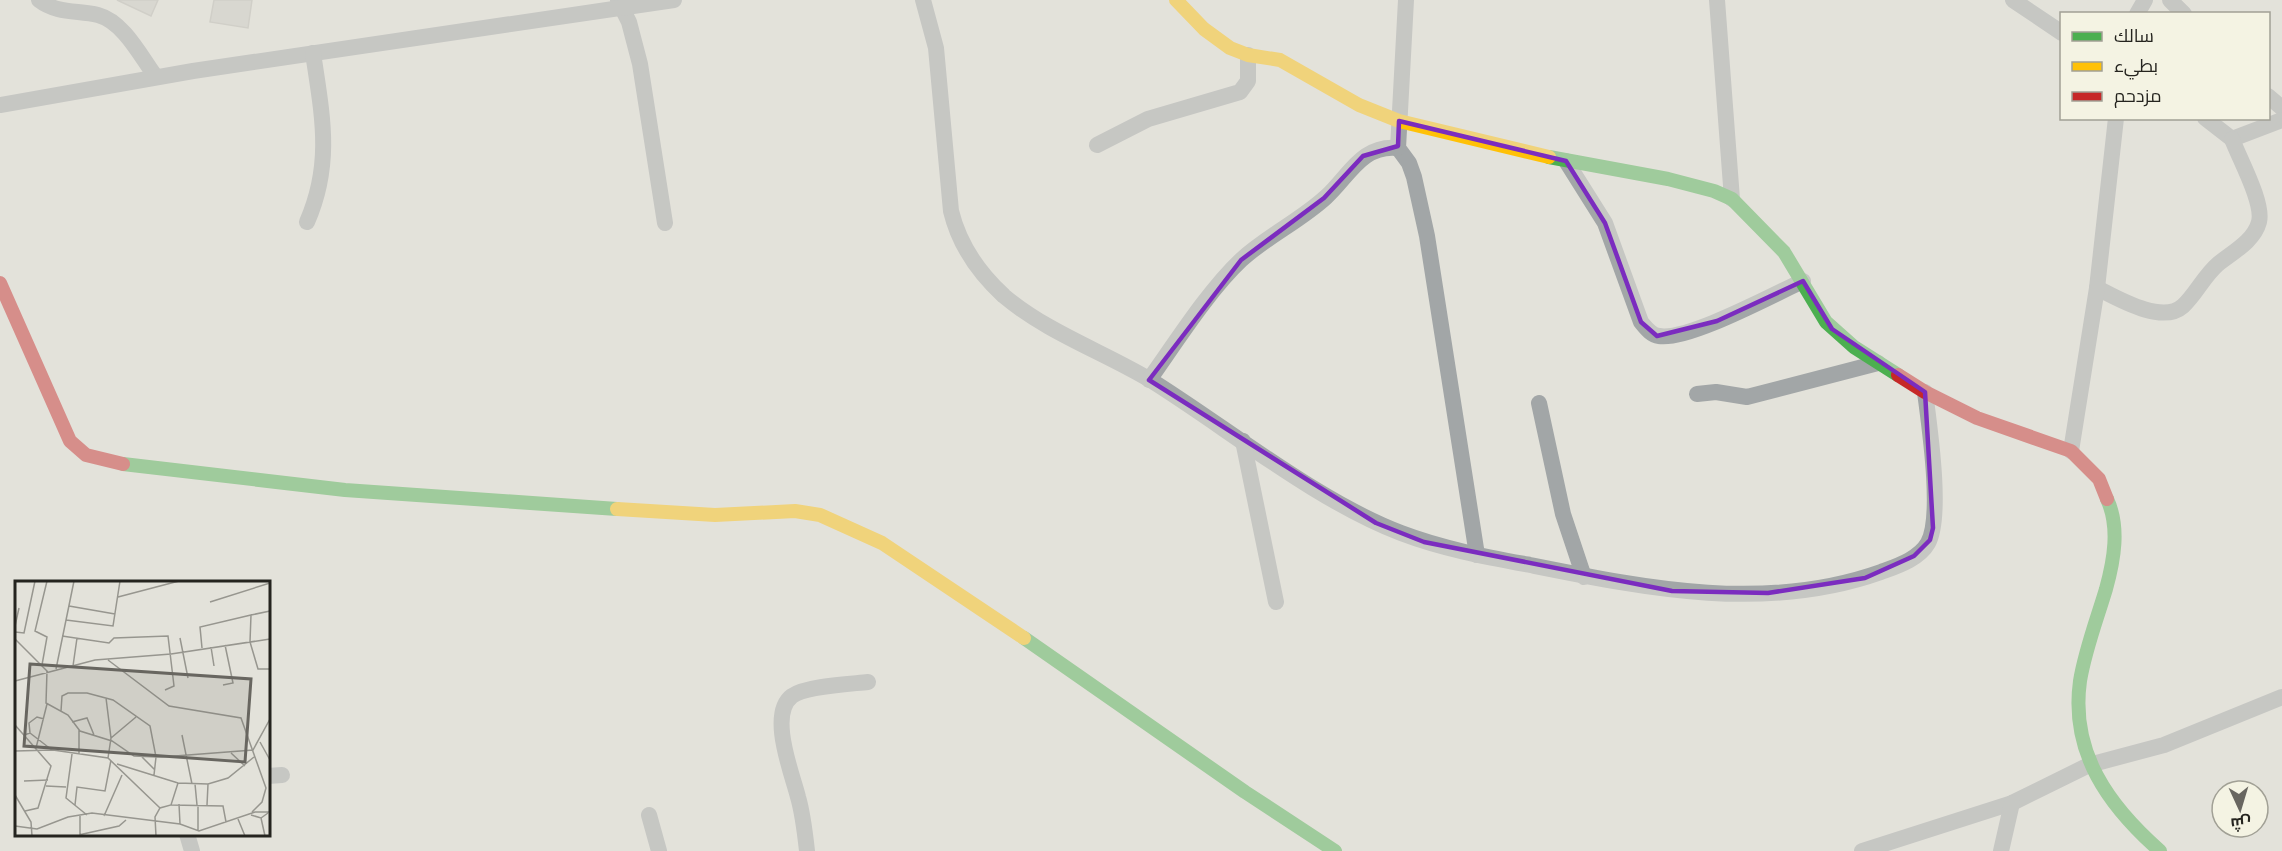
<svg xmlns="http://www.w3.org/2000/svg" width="2282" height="851" viewBox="0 0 2282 851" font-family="'Exo 2',Cairo,sans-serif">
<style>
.building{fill:#cbcac4;stroke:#b9b8b1;stroke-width:1.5}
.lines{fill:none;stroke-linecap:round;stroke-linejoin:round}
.street{stroke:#a2a6a7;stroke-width:16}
.fast{stroke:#4caf50;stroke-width:14}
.slow{stroke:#ffc107;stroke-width:14}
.jam{stroke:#c62828;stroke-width:14}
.marked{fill:none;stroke:#7b2cbf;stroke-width:4.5;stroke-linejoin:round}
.inset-road{fill:none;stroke:#97968f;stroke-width:1.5}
.view{fill:#686660;fill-opacity:0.15;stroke:#686660;stroke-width:3}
.inset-edge{fill:none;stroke:#25241f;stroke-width:3}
</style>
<rect width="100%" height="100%" fill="#e3e2da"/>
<g class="building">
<polygon points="117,0 158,0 151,16"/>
<polygon points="214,0 252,0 248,28 210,22"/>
</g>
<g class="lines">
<g class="street">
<path d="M39,0C57,14 78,10 98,15C124,22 141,57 156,77"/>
<polyline points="618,0 629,22 640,64 665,223"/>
<path d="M923,0L936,48L951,211C959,244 979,273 1004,296C1048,333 1104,352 1152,381C1230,430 1317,501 1401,533C1443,549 1487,557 1530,565C1645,588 1766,613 1881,572C1897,566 1919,559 1928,543C1943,516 1929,424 1925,392"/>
<polyline points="1406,0 1398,148 1409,163 1414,177 1427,236 1477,555"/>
<polyline points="1717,0 1732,199"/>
<polyline points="2013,0 2062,33"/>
<polyline points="2170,0 2184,14"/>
<polyline points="2137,14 2145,0"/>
<polyline points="2268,96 2282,108"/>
<polyline points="0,105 193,71 674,0"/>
<polyline points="2205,118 2232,139 2282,120"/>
<polyline points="1097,145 1148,119 1240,92 1248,81 1248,55"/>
<path d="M1566,161L1605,223L1641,322C1646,328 1651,335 1659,336C1688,341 1774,294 1803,281"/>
<path d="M307,222C333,163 322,114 313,53"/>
<path d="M2097,288C2117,298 2162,325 2183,306C2196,294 2204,276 2218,264C2233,252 2254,241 2259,222C2264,203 2239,158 2232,139"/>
<path d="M1149,380C1176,342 1209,290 1241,260C1267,236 1300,221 1326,197C1349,176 1362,144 1398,148"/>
<polyline points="1697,394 1716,392 1747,397 1878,363"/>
<polyline points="1539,403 1563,514 1584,577"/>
<polyline points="1243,441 1276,602"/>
<polyline points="2071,451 2097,288 2116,118"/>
<polyline points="268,776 282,775"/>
<polyline points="649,815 659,851"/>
<polyline points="187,834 192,851"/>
<path d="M807,851C805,833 803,814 798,797C792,773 768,714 792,696C806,686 850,684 868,682"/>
<polyline points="1862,851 2012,803 2089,765 2164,745 2282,697"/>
<polyline points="2001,851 2012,803"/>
</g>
<g class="fast">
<polyline points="1549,157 1668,179 1714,191 1732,199 1784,252 1826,322 1854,347 1898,375"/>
<polyline points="123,464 345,490 617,509"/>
<path d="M2107,499C2120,527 2114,560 2106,589C2097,619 2085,650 2080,681C2070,753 2109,806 2160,851"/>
<polyline points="1024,638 1245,792 1335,851"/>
</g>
<g class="slow">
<polyline points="1176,0 1204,29 1230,48 1248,55 1280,60 1359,105 1399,121 1549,157"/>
<polyline points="617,509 715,515 795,511 820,515 882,543 1024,638"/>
</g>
<g class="jam">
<polyline points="0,283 70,441 86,455 123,464"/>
<polyline points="1898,375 1925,392 1977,418 2071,451 2099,479 2107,499"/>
</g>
</g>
<path d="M0 0H2282V851H0ZM1399,121L1566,161L1605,223L1641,322L1657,336L1717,321L1803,281L1832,329L1925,392L1933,528L1930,540L1914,556L1865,578L1768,593L1672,591L1424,542L1376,523L1149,380L1241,260L1324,198L1363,156L1398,146Z" fill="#e3e2da" fill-opacity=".55" fill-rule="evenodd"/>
<path class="marked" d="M1399,121L1566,161L1605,223L1641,322L1657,336L1717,321L1803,281L1832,329L1925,392L1933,528L1930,540L1914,556L1865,578L1768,593L1672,591L1424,542L1376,523L1149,380L1241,260L1324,198L1363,156L1398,146Z"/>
<g transform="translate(15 581)">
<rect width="255" height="255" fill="#e3e2da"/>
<path class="inset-road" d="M103,16L164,0M195,21L255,2M54,25L100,33M236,34L255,30M51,39L98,45L105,0M0,45L4,27M0,51L9,52L20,0M47,55L94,62L99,57L153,55L159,105L150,109M165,57L173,97M0,58L32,90L31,122L53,134L65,150L97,160L119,175L141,176L139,194M196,66L199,85M187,67L185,46L236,34L235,61L243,88H255M93,79L154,125L226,137L251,207L247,221L237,231M27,84L32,56L20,50L32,0M58,85L62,57M41,88L59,0M0,100L80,79L156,73L255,58M208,104L218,102L210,64M91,117L96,157L93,177M46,130L47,115L53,112H72L98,119L135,145L141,176H147L238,169L255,138M57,141L72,137L79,154M0,144L36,185L23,227L10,230M64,149V173M15,152L14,142L22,136L29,138M9,154L15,152L37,169M167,154L177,203M96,157L121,136M245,161L255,179M21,167L32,123M0,170L38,169L93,177L145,227M216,172L230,185M57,173L51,217L72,234M127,176L140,189M102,183L163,202L193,203L213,197L239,176M9,200L33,199M180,203L182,224M31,205L51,206M0,214L16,241L17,255M164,223L165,243M60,224L62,206L90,210L96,179M156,224L208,225L211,241M192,224L193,203M236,234L246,237L253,232M89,235L107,194M246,237L250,255M223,238L230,255M0,245L22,248L53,236L77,232L165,243L184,250L240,231H255M183,249V224M59,255L104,245L111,239M65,255V235M141,255L140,236L145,227L156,224L163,202"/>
<path class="view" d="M15,83L236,98L230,181L9,165Z"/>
<rect width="255" height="255" class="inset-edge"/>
</g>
<rect x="2060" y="12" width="210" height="108" fill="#f4f3e3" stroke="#a1a095" stroke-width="1.5"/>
<rect x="2072" y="32" width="30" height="9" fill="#4caf50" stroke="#a1a095" stroke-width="1.5"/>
<text x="2114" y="42" font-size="18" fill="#25241f">سالك</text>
<rect x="2072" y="62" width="30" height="9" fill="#ffc107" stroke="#a1a095" stroke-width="1.5"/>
<text x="2114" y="72" font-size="18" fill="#25241f">بطيء</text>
<rect x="2072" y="92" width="30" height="9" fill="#c62828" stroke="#a1a095" stroke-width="1.5"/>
<text x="2114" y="102" font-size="18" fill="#25241f">مزدحم</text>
<g transform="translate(2240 809) rotate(176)"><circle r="28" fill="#f4f3e3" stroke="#a1a095" stroke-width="1.5"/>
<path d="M0-4.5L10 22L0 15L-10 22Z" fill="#686660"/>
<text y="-9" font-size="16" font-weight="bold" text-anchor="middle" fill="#25241f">ش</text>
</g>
</svg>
